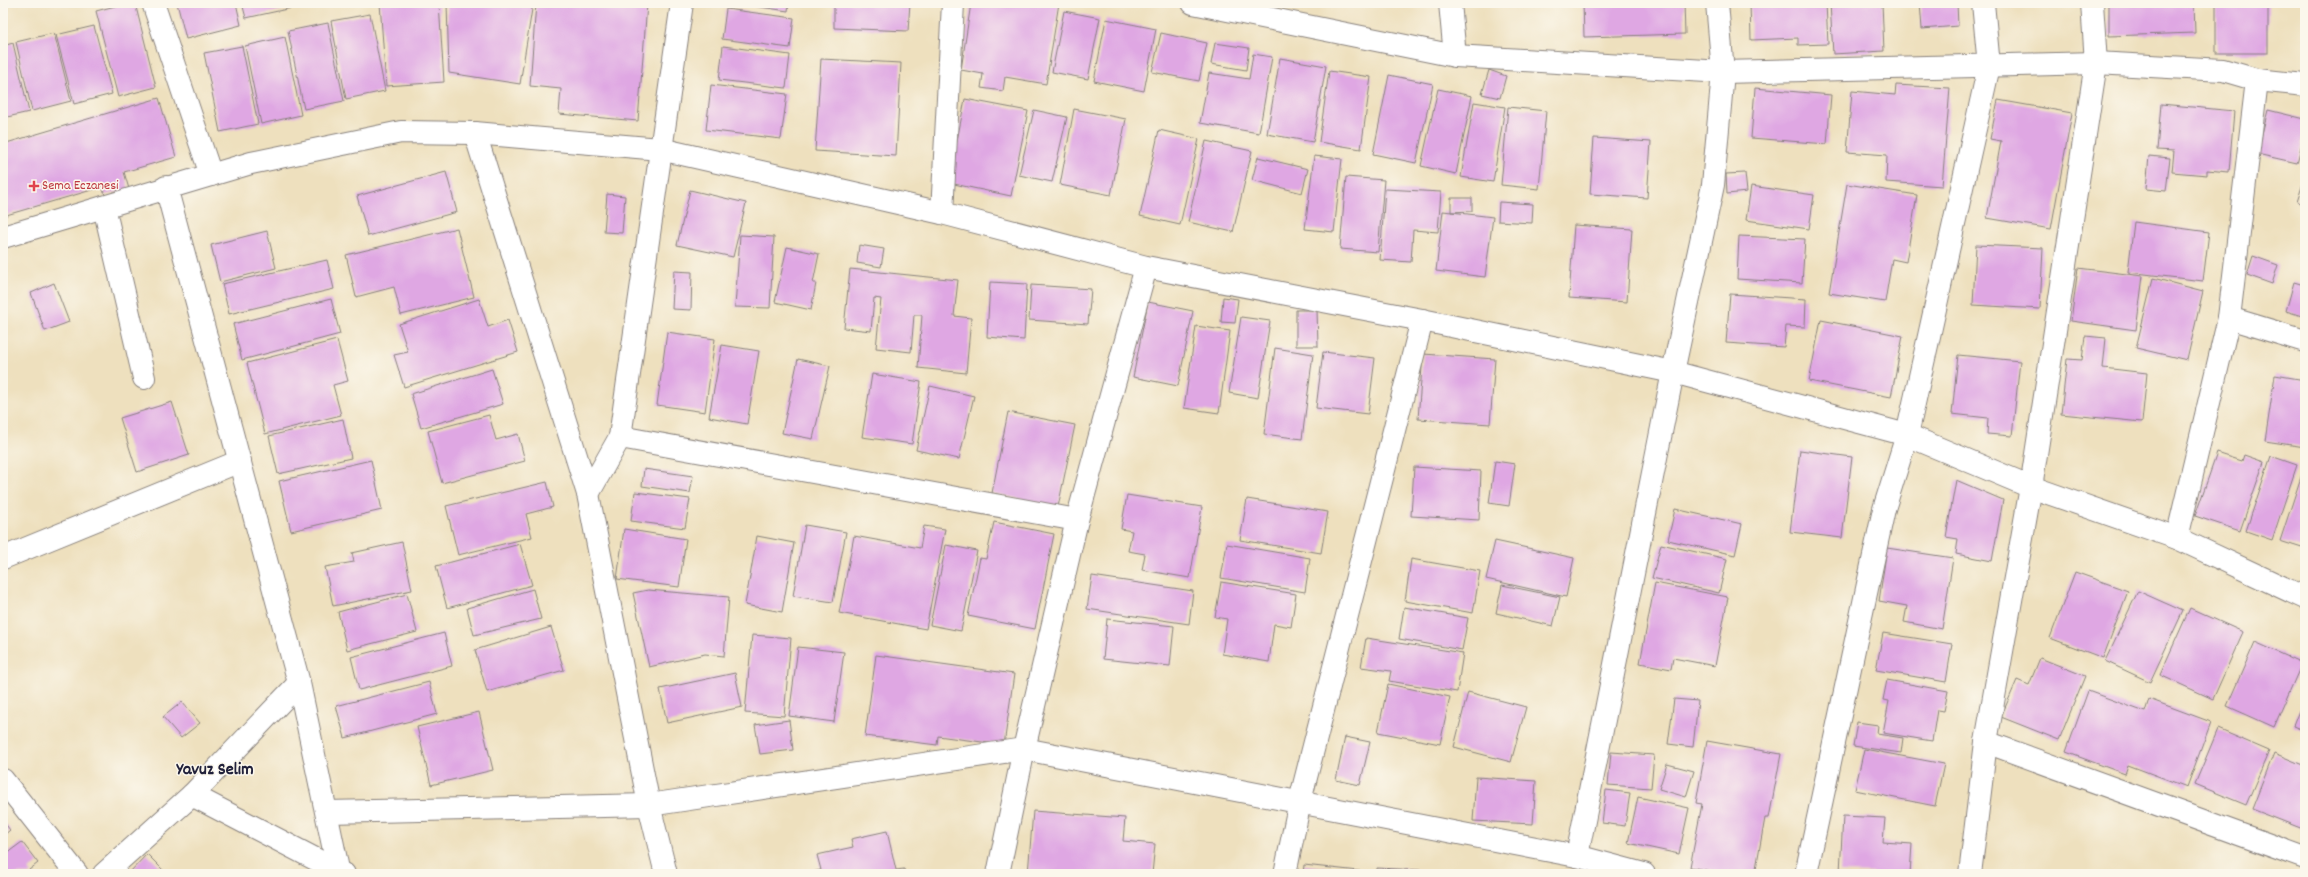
<svg xmlns="http://www.w3.org/2000/svg" width="2308" height="877" viewBox="0 0 2308 877" font-family="Dekko,sans-serif">
<style>
.building{fill:#dfa7e3}
.lines{fill:none;stroke-linecap:round;stroke-linejoin:round}
.minor-casing{stroke:#88817c;stroke-width:24}
.minor{stroke:#fff;stroke-width:22}
.health-dot{fill:#e0444e;stroke:#fbf7ec;stroke-width:1.5}
.labels{text-anchor:middle;dominant-baseline:central;stroke-width:3;stroke-linejoin:round;paint-order:stroke}
.health-label{font-size:14px;fill:#be3a42;stroke:#fbf7ec;text-anchor:start}
.district-label{font-size:18px;font-weight:bold;fill:#22223b;stroke:#fbf7ec}
</style>
<rect width="100%" height="100%" fill="#fbf7ec"/>
<filter id="ink" filterUnits="userSpaceOnUse"><feTurbulence type="fractalNoise" baseFrequency=".025" numOctaves="2"/><feDisplacementMap in="SourceGraphic" scale="8" xChannelSelector="R" yChannelSelector="G"/><feConvolveMatrix kernelMatrix="1 2 1 2 8 2 1 2 1" color-interpolation-filters="sRGB"/></filter>
<filter id="wash" filterUnits="userSpaceOnUse"><feTurbulence type="fractalNoise" baseFrequency=".012" numOctaves="4" result="noise"/><feDisplacementMap in="SourceGraphic" scale="16" xChannelSelector="R" yChannelSelector="G"/><feGaussianBlur stdDeviation="0.9" result="paint"/><feColorMatrix in="noise" values="0 0 0 0 0 0 0 0 0 0 0 0 0 0 0 0 0 1.4 0 .05"/><feComposite in="paint" operator="in"/></filter>
<g filter="url(#wash)">
<rect width="100%" height="100%" fill="#eee0be"/>
<g id="blocks">
<g class="building">
<polygon points="127,3 135,3 156,87 118,97 96,11"/>
<polygon points="177,3 236,3 241,25 186,39"/>
<polygon points="242,3 310,3 310,4 246,18"/>
<polygon points="380,3 439,3 444,82 386,86"/>
<polygon points="447,3 533,3 520,84 449,73"/>
<polygon points="536,3 647,4 638,121 559,114 561,89 530,86"/>
<polygon points="732,3 789,3 788,11"/>
<polygon points="834,3 910,3 908,31 834,28"/>
<polygon points="971,3 1059,3 1046,84 1005,77 1003,91 981,88 983,74 961,70"/>
<polygon points="1583,3 1684,3 1685,34 1584,37"/>
<polygon points="1750,3 1826,3 1828,44 1798,45 1798,38 1751,40"/>
<polygon points="1830,3 1882,3 1884,51 1833,54"/>
<polygon points="1920,3 1957,3 1958,26 1922,29"/>
<polygon points="2109,3 2194,3 2195,33 2109,36"/>
<rect x="2216" y="3" width="52" height="50"/>
<polygon points="726,9 794,18 790,48 722,39"/>
<polygon points="1064,11 1100,18 1088,79 1052,72"/>
<polygon points="370,14 385,91 346,99 331,21"/>
<polygon points="1106,19 1156,29 1144,91 1094,81"/>
<polygon points="328,23 344,101 304,109 288,31"/>
<polygon points="94,26 112,94 74,104 56,35"/>
<polygon points="54,33 71,101 32,111 16,42"/>
<polygon points="1161,33 1207,43 1199,81 1152,72"/>
<polygon points="285,37 301,115 261,124 245,46"/>
<polygon points="13,43 29,112 3,118 3,46"/>
<polygon points="1215,43 1249,48 1246,70 1211,64"/>
<polygon points="242,46 258,124 220,132 204,53"/>
<polygon points="723,46 790,55 786,88 719,80"/>
<polygon points="1253,54 1272,57 1259,133 1200,123 1209,73 1249,79"/>
<polygon points="1280,58 1326,66 1313,142 1267,134"/>
<polygon points="821,59 901,63 896,156 815,151"/>
<polygon points="1489,70 1506,76 1500,98 1482,94"/>
<polygon points="1329,71 1371,77 1361,149 1319,142"/>
<polygon points="1389,75 1433,84 1416,163 1373,154"/>
<polygon points="711,85 787,94 781,139 706,130"/>
<polygon points="1896,85 1950,88 1942,186 1886,182 1887,155 1847,152 1852,91 1895,95"/>
<polygon points="1755,88 1831,95 1827,144 1751,138"/>
<polygon points="1438,89 1472,96 1456,174 1421,166"/>
<polygon points="159,98 176,157 124,172 129,189 105,195 102,187 3,216 3,144"/>
<polygon points="965,99 1028,111 1011,196 949,183"/>
<polygon points="1998,100 2072,113 2051,229 1987,218 2001,141 1990,139"/>
<polygon points="1474,102 1505,107 1493,182 1461,177"/>
<polygon points="2161,104 2234,111 2229,172 2207,170 2207,175 2172,172 2174,151 2157,150"/>
<polygon points="1508,107 1546,111 1539,189 1501,185"/>
<polygon points="1074,109 1126,119 1111,195 1060,185"/>
<polygon points="1034,110 1067,117 1052,182 1019,175"/>
<polygon points="2268,110 2305,119 2305,131 2297,163 2257,154"/>
<polygon points="1159,130 1199,139 1180,225 1140,216"/>
<polygon points="1594,138 1651,142 1647,198 1590,194"/>
<polygon points="1206,141 1252,151 1233,232 1188,222"/>
<polygon points="1314,156 1342,159 1334,232 1305,229"/>
<polygon points="2149,156 2170,158 2166,191 2146,189"/>
<polygon points="1258,157 1308,169 1302,193 1252,180"/>
<polygon points="446,172 457,212 368,236 357,196"/>
<polygon points="1745,173 1747,192 1727,194 1726,174"/>
<polygon points="1346,177 1384,180 1378,252 1340,249"/>
<polygon points="2305,177 2305,204 2297,202"/>
<polygon points="1847,184 1917,195 1906,262 1892,259 1885,302 1829,293"/>
<polygon points="1751,186 1814,195 1809,229 1746,220"/>
<polygon points="1385,189 1441,192 1438,232 1413,230 1411,262 1380,260"/>
<polygon points="690,190 746,203 733,257 677,245"/>
<polygon points="607,194 625,196 622,233 604,232"/>
<polygon points="1451,198 1472,198 1472,211 1451,212"/>
<polygon points="1499,202 1533,204 1532,223 1498,221"/>
<polygon points="1443,211 1493,217 1485,277 1436,271"/>
<polygon points="2134,222 2209,232 2203,281 2128,272"/>
<polygon points="1574,225 1632,229 1627,302 1569,298"/>
<polygon points="457,228 474,297 401,315 394,287 356,297 346,255"/>
<polygon points="267,231 276,268 220,282 211,245"/>
<polygon points="740,235 774,237 770,308 735,307"/>
<polygon points="1739,236 1805,239 1802,283 1737,279"/>
<polygon points="859,245 884,249 881,267 857,263"/>
<polygon points="1976,245 2043,248 2040,309 1973,305"/>
<polygon points="787,247 819,254 813,283 816,283 811,310 775,302"/>
<polygon points="2253,256 2278,265 2272,284 2247,275"/>
<polygon points="327,260 334,289 229,314 222,284"/>
<polygon points="2078,268 2143,276 2136,330 2071,321"/>
<polygon points="850,269 958,280 954,316 971,318 966,373 918,368 922,315 914,315 911,352 876,348 881,299 874,298 871,331 844,328"/>
<polygon points="674,271 692,272 691,310 672,309"/>
<polygon points="2153,278 2203,291 2187,360 2136,348"/>
<polygon points="990,282 1027,284 1024,340 987,337"/>
<polygon points="2294,282 2304,285 2305,282 2305,317 2286,311"/>
<polygon points="54,283 69,322 45,331 31,293"/>
<polygon points="1031,285 1091,289 1088,324 1029,320"/>
<polygon points="1730,294 1806,299 1805,327 1786,326 1784,347 1726,343"/>
<polygon points="1223,297 1238,299 1235,323 1221,322"/>
<polygon points="331,299 340,334 242,360 233,324"/>
<polygon points="479,299 488,327 508,320 518,352 404,387 394,355 408,352 399,324"/>
<polygon points="1148,302 1193,311 1178,386 1133,377"/>
<polygon points="1296,310 1317,310 1318,346 1296,346"/>
<polygon points="1241,317 1270,321 1258,398 1229,393"/>
<polygon points="1821,320 1903,336 1891,397 1809,381"/>
<polygon points="1196,326 1230,331 1219,413 1184,408"/>
<polygon points="667,332 715,339 705,412 657,405"/>
<polygon points="2085,336 2106,338 2103,368 2147,373 2142,422 2061,414 2067,359 2082,360"/>
<polygon points="337,340 348,381 333,385 341,415 265,434 247,363"/>
<polygon points="722,345 759,351 747,424 709,417"/>
<polygon points="1275,348 1313,354 1302,439 1264,434"/>
<polygon points="1323,352 1375,358 1368,414 1316,408"/>
<polygon points="1423,354 1495,359 1490,424 1418,419"/>
<polygon points="1958,355 2020,361 2012,436 1987,434 1988,418 1952,414"/>
<polygon points="798,359 830,366 813,439 782,433"/>
<polygon points="492,369 503,404 421,428 411,394"/>
<polygon points="872,374 921,382 912,444 862,437"/>
<polygon points="2275,375 2305,380 2305,447 2265,441"/>
<polygon points="930,386 974,396 959,459 916,450"/>
<polygon points="172,402 189,455 137,472 120,418"/>
<polygon points="1008,412 1075,425 1058,507 992,493"/>
<polygon points="489,415 496,440 518,434 525,461 442,483 428,431"/>
<polygon points="343,419 351,458 278,474 269,436"/>
<polygon points="1800,450 1852,457 1842,538 1790,532"/>
<polygon points="2217,453 2242,461 2244,455 2264,462 2240,531 2195,516"/>
<polygon points="2271,456 2297,465 2272,540 2246,531"/>
<polygon points="371,460 382,510 291,531 279,481"/>
<polygon points="1495,461 1515,464 1509,506 1489,503"/>
<polygon points="1414,467 1481,471 1479,520 1411,516"/>
<polygon points="644,469 693,476 690,493 642,486"/>
<polygon points="2302,474 2305,475 2305,549 2280,541"/>
<polygon points="1956,480 2003,500 1992,561 1956,554 1958,539 1946,537"/>
<polygon points="547,482 553,507 526,514 532,537 458,555 446,506"/>
<polygon points="635,492 690,499 685,528 631,521"/>
<polygon points="1127,495 1202,507 1190,578 1142,570 1145,554 1128,551 1132,531 1121,529"/>
<polygon points="1247,499 1328,512 1321,553 1240,540"/>
<polygon points="1675,509 1742,524 1735,555 1668,540"/>
<polygon points="994,522 1054,534 1035,629 968,616 980,558 986,559"/>
<polygon points="805,525 846,532 833,602 793,596"/>
<polygon points="924,526 945,529 926,629 839,613 854,536 920,548"/>
<polygon points="624,529 686,539 679,587 617,579"/>
<polygon points="757,536 794,543 782,612 745,605"/>
<polygon points="1495,541 1574,558 1566,597 1486,579"/>
<polygon points="402,542 412,590 333,606 325,567 354,562 352,553"/>
<polygon points="520,544 532,585 447,608 436,566"/>
<polygon points="1227,544 1310,558 1305,592 1221,578"/>
<polygon points="1661,544 1727,559 1719,593 1652,578"/>
<polygon points="946,545 977,551 961,631 930,625"/>
<polygon points="1887,548 1953,558 1942,629 1904,622 1907,606 1879,601"/>
<polygon points="1411,559 1480,571 1473,613 1405,601"/>
<polygon points="2075,572 2128,591 2103,658 2050,638"/>
<polygon points="1092,576 1193,591 1189,624 1087,609"/>
<polygon points="1221,582 1296,594 1291,627 1274,624 1269,662 1222,654 1227,619 1215,617"/>
<polygon points="1655,583 1728,597 1715,666 1673,658 1671,669 1640,663"/>
<polygon points="1502,585 1560,597 1553,626 1496,613"/>
<polygon points="533,589 541,619 474,635 467,608"/>
<polygon points="648,590 729,597 724,656 705,654 649,667 633,593"/>
<polygon points="2138,591 2183,611 2150,682 2105,661"/>
<polygon points="407,594 417,632 347,650 338,612"/>
<polygon points="1404,607 1468,618 1462,650 1399,639"/>
<polygon points="2190,608 2243,632 2213,699 2160,675"/>
<polygon points="1107,619 1174,626 1170,666 1103,659"/>
<polygon points="551,627 564,670 487,692 475,650"/>
<polygon points="444,633 452,666 359,690 351,657"/>
<polygon points="1883,633 1952,644 1946,682 1876,670"/>
<polygon points="752,635 791,638 784,716 745,713"/>
<polygon points="1366,638 1463,653 1457,692 1389,681 1391,671 1361,667"/>
<polygon points="2255,642 2302,663 2274,727 2227,706"/>
<polygon points="798,647 844,652 834,722 789,716"/>
<polygon points="876,655 1014,674 1004,745 938,736 937,745 865,736"/>
<polygon points="2040,658 2085,676 2059,740 2001,717 2017,680 2029,685"/>
<polygon points="735,673 742,707 667,723 660,689"/>
<polygon points="1887,680 1948,691 1944,711 1937,710 1932,741 1883,733 1889,701 1883,700"/>
<polygon points="429,682 437,714 345,738 336,706"/>
<polygon points="1388,684 1450,697 1440,744 1378,732"/>
<polygon points="2088,691 2145,712 2149,699 2211,722 2187,787 2128,765 2125,774 2066,752"/>
<polygon points="1468,692 1526,707 1511,762 1454,747"/>
<polygon points="2305,695 2305,731 2293,726"/>
<polygon points="1674,699 1698,701 1693,747 1668,744"/>
<polygon points="182,702 200,723 181,738 163,717"/>
<polygon points="479,712 493,770 431,785 417,727"/>
<polygon points="789,720 793,750 760,754 755,725"/>
<polygon points="1857,722 1878,725 1877,734 1903,738 1901,753 1853,746"/>
<polygon points="2218,729 2269,751 2246,805 2195,784"/>
<polygon points="1345,737 1370,742 1360,785 1336,780"/>
<polygon points="1707,741 1781,754 1769,818 1765,818 1755,874 1726,874 1690,867 1702,804 1696,803"/>
<polygon points="1864,749 1944,764 1935,806 1855,790"/>
<polygon points="1611,752 1654,755 1651,788 1608,785"/>
<polygon points="2274,753 2305,766 2305,823 2303,829 2252,809"/>
<polygon points="1667,764 1694,771 1686,797 1659,789"/>
<polygon points="1476,777 1536,781 1533,824 1473,821"/>
<polygon points="1606,790 1630,793 1625,826 1602,823"/>
<polygon points="1638,797 1689,808 1679,854 1628,843"/>
<polygon points="1033,811 1125,818 1123,841 1155,844 1152,874 1028,874"/>
<polygon points="1843,816 1885,818 1883,842 1912,844 1910,874 1840,872"/>
<polygon points="3,821 10,830 3,836"/>
<polygon points="887,831 896,870 904,869 905,874 804,874 821,870 817,855 853,847 851,839"/>
<polygon points="22,842 38,863 29,870 31,874 3,874 3,856"/>
<polygon points="147,854 167,874 128,874"/>
<polygon points="1304,865 1368,872 1368,874 1303,874"/>
<polygon points="1377,868 1422,870 1422,874 1377,874"/>
</g>
</g>
</g>
<g filter="url(#ink)">
<use href="#blocks" fill-opacity="0" stroke="#88817c" stroke-width="1"/>
<g class="lines">
<g class="minor-casing">
<g id="minor">
<polyline points="153,3 211,175"/>
<polyline points="1193,3 1455,56 1723,72 2096,63 2223,70 2257,80 2305,85"/>
<polyline points="1450,3 1455,56"/>
<polyline points="475,133 588,494 649,805 666,874"/>
<polyline points="166,187 299,683 339,874"/>
<polyline points="104,207 144,378"/>
<polyline points="942,213 953,3"/>
<polyline points="3,237 251,163 401,132 475,133 660,149 942,213 1146,267 1422,320 1673,372 1907,435 2031,487 2177,538 2305,598"/>
<polyline points="2229,318 2305,341"/>
<polyline points="620,437 1077,520"/>
<polyline points="588,494 620,437 682,3"/>
<polyline points="2177,538 2229,318 2257,80"/>
<polyline points="3,558 240,461"/>
<polyline points="1986,742 2305,858"/>
<polyline points="3,780 77,874"/>
<polyline points="192,795 344,874"/>
<polyline points="327,812 649,805 1024,749 1577,856 1644,874"/>
<polyline points="1577,856 1673,372 1713,185 1723,72 1717,3"/>
<polyline points="104,874 192,795 299,683"/>
<polyline points="998,874 1024,749 1077,520 1146,267"/>
<polyline points="1285,874 1300,801 1422,320"/>
<polyline points="1806,874 1884,509 1907,435 1989,66 1983,3"/>
<polyline points="1970,874 1986,742 2031,487 2096,63 2092,3"/>
</g>
</g>
<use href="#minor" class="minor"/>
</g>
</g>
<path class="health-dot" d="M32 180h4v4h4v4h-4v4h-4v-4h-4v-4h4z"/>
<g class="labels">
<g class="health-label">
<text x="42" y="186">Sema Eczanesi</text>
</g>
<g class="district-label">
<text x="215" y="770">Yavuz Selim</text>
</g>
</g>
<rect width="2308" height="877" fill="none" stroke="#fbf7ec" stroke-width="16"/>
</svg>
